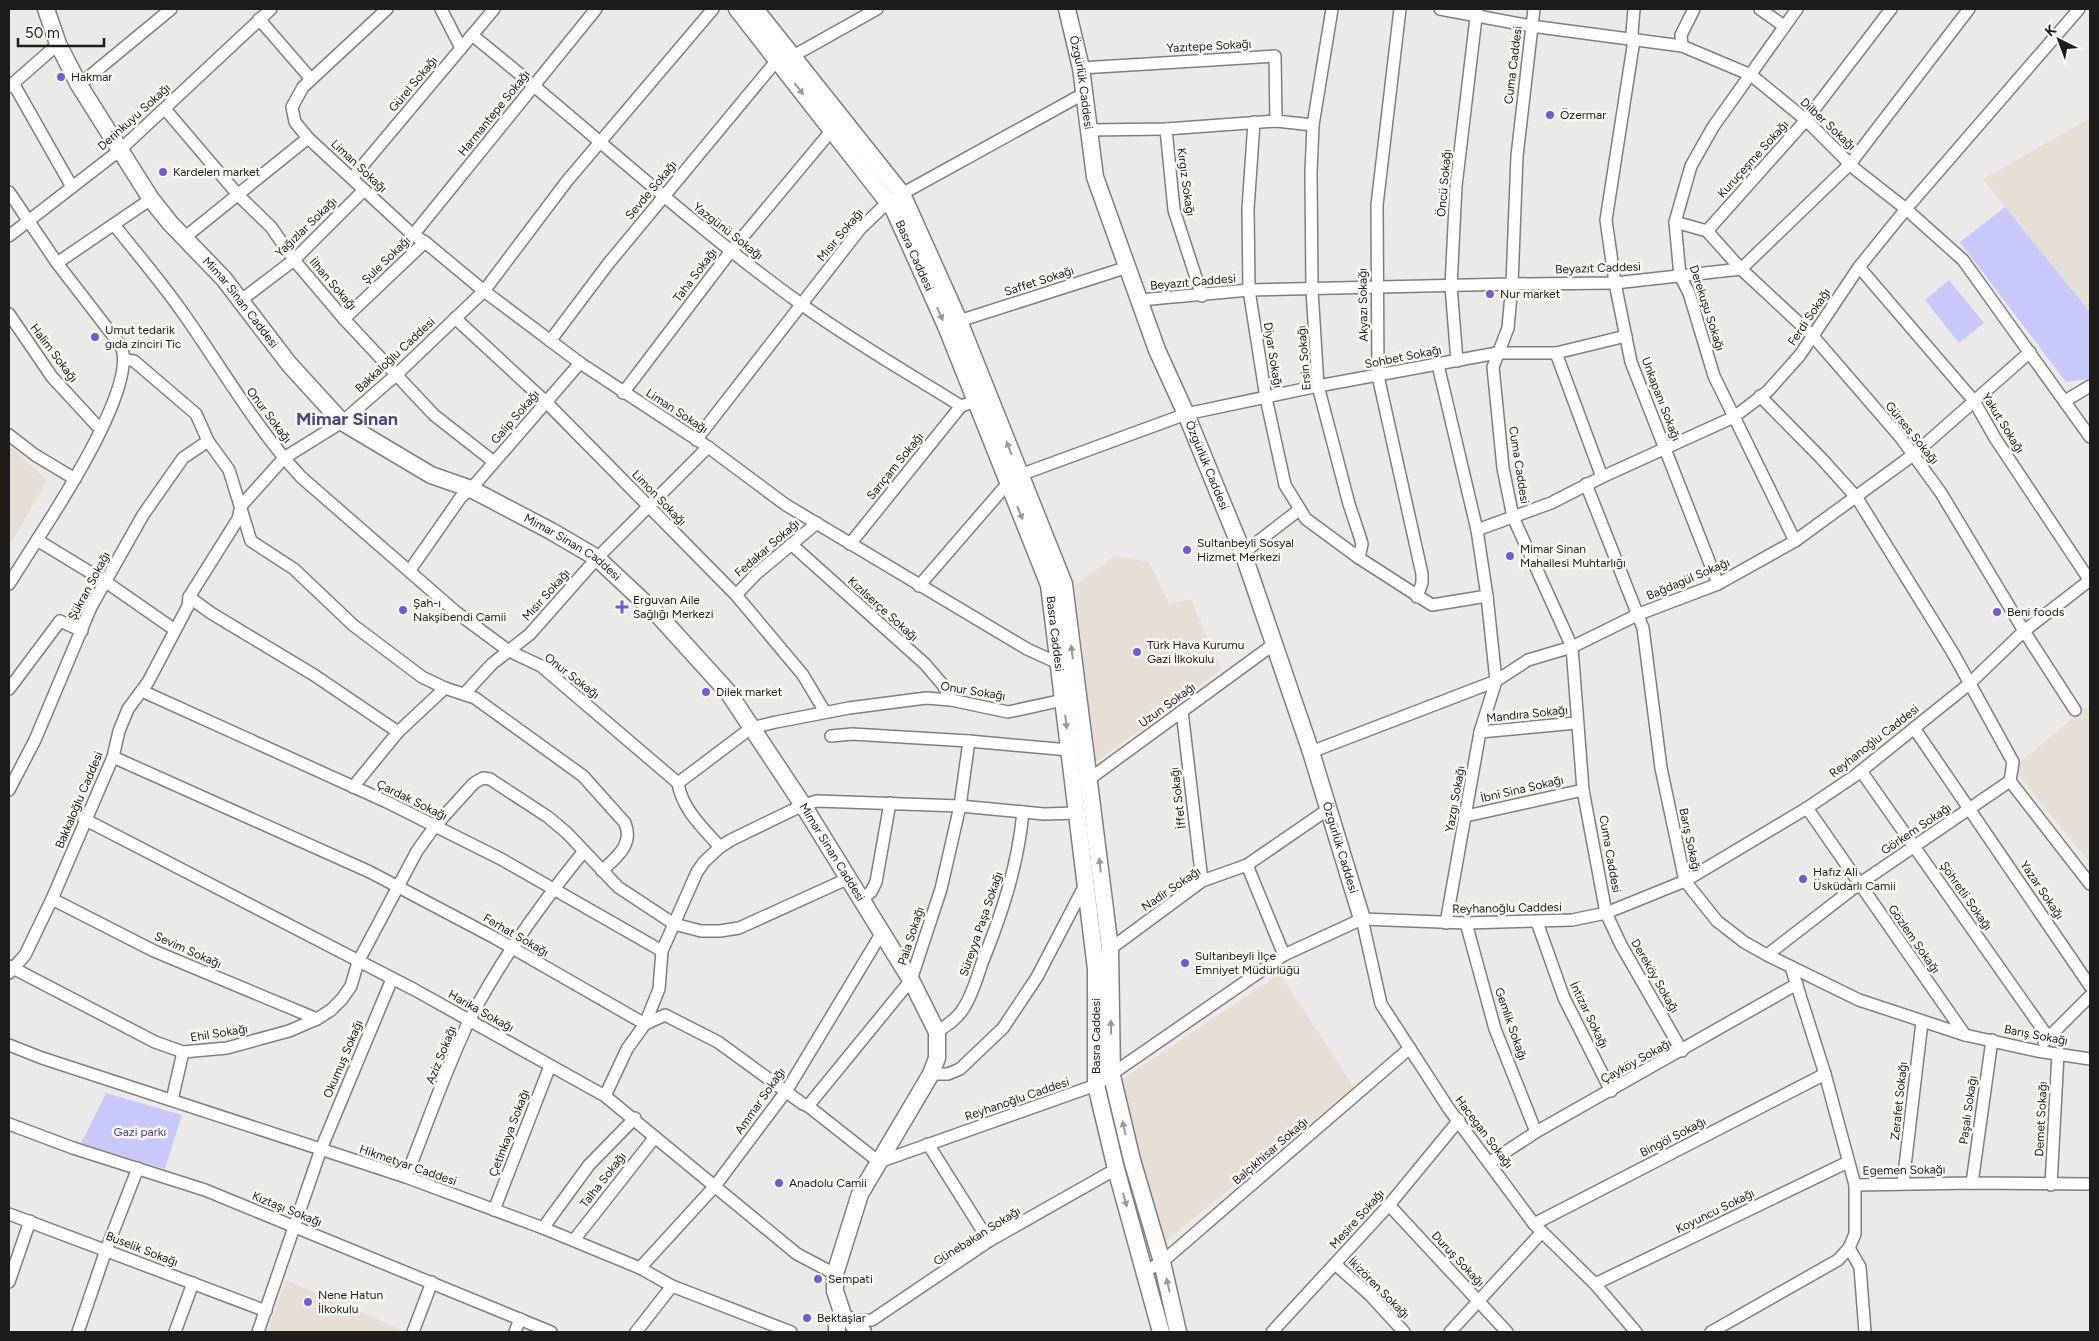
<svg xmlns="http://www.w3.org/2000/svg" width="2099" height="1341" viewBox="0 0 2099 1341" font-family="Figtree,sans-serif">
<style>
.built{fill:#e6dfd6}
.green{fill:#c8c8fa}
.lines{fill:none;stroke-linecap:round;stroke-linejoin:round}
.street-casing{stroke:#817f7c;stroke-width:14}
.secondary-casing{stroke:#817f7c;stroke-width:19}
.street{stroke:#fff;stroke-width:11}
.secondary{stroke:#fff;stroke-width:16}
.oneway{fill:#999998}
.poi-dot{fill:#6d5dd7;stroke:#faf8f5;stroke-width:2}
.labels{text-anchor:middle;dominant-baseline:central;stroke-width:5;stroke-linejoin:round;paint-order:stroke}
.street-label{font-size:12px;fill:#1d1c1b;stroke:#faf8f5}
.poi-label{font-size:12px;fill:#1d1c1b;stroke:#faf8f5;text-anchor:start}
.park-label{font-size:12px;fill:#4b4095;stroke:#faf8f5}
.district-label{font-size:18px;font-weight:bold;fill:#4a4583;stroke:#faf8f5}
</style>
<rect width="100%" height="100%" fill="#eceae8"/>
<g class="built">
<polygon points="2090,118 2090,312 1983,179"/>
<polygon points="9,445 47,480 9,547"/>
<polygon points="1115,556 1149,562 1169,604 1191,599 1221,670 1095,763 1075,585"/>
<polygon points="2090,704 2090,863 2013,768"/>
<polygon points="1280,974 1354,1087 1160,1246 1118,1082"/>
<polygon points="286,1280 400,1329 399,1332 267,1332"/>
</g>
<g class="green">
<polygon points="2005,207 2090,312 2090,379 2066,382 1960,242"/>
<polygon points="1949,280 1984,323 1959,343 1925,300"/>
<polygon points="106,1093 182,1115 165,1169 81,1143"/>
</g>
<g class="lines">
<g class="street-casing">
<g id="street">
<polyline points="441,9 461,48"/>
<polyline points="1332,9 1313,125 1311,172 1312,290 1318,386 1349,504 1360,537 1362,544 1359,558 1432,605 1487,596"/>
<polyline points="1400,9 1377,205 1378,376 1422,574 1422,583 1417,597"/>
<polyline points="1440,9 1531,26 1682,46 1751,75 1806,120 1855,169 1906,209 1963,260 2090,437"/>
<polyline points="1534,9 1517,156 1512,284 1508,328 1493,367 1503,468 1513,517 1572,647 1583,790 1606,913 1621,945 1682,1051"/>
<polyline points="1634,9 1632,33 1634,40 1606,220 1615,283 1631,362 1718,584"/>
<polyline points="1760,9 1784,26"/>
<polyline points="259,19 311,79"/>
<path d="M472,35C583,124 686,221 801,304C852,341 908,373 961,406L983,399"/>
<polyline points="1682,46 1681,35 1694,9"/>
<polyline points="793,56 877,9"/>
<polyline points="1081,68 1275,56 1276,121"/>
<polyline points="13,83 72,187"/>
<polyline points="79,85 171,9"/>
<polyline points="9,87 58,44"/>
<polyline points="165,109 239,196 271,227 294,260 344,319 434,415 494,462"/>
<polyline points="1254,122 1248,209 1249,290 1266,398 1285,485 1306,519 1359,558"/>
<polyline points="1166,129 1174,210 1202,296"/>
<polyline points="1088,130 1166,129 1276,121 1313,125"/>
<polyline points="308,138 413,235 425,242 484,291 580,363 708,447 786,505 1027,649 1060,664"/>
<polyline points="353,177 494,9"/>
<path d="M9,192L57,263L121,346C138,385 60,504 37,540L106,582L175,630"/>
<polyline points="1675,222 1707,231 1741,269 1812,335 1901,438 1941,493 2024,631 2075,710"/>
<path d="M115,226C138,255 162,283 183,313C222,368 255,427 301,477L456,612L509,651L541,666L678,783L751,728L776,722L849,708L926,698L951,700L1008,712L1063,700"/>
<polyline points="1707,231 1806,120 1891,9"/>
<polyline points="413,235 596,9"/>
<polyline points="9,236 120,150 271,9"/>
<polyline points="184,238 308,138 295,122 292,107 303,87 387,9"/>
<polyline points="57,263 151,199"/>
<polyline points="1859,267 1974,401 1995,438 2090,581"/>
<polyline points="1140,300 1249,290 1512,284 1615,283 1741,269 1850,164 1969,9"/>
<polyline points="240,301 294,260 364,190"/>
<polyline points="9,314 52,377 100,429"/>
<polyline points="455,318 547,403 736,595 803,675 825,712"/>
<polyline points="344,319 425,242"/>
<polyline points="959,321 1128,267"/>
<polyline points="550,341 608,264 777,60"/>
<polyline points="1556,353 1602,477"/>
<path d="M125,359L134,361L196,414L208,441L229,470L251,541L294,569L353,625L422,677L445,688L475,698L583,776L625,823C634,845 616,857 602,871"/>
<polyline points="1457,361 1451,286 1456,186 1477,9"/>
<polyline points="1438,365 1477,530 1487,596 1496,681 1480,732 1446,923"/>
<polyline points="623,393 731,251 832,130"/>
<polyline points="1760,396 1821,458 1857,498 1953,653 2013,762 2010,781"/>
<polyline points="2065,401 2090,386"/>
<polyline points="9,435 35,455 75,479"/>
<polyline points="696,440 860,229 889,201 1083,94"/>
<polyline points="1586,484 1643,628 1661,768 1685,881 1717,921 1744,942 1767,955 1859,1000 1965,1035 2037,1051 2090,1059"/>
<polyline points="1477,530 1551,503 1602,477 1734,417 1768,391 1800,355 1859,267 1906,209 2079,9"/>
<polyline points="1795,541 1714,376 1689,293 1680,276 1675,222 1691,166 1713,127 1797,9"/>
<polyline points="791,544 925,664 943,685 951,700"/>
<polyline points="850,544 961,406"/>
<polyline points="1243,553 1299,510"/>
<polyline points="410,570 461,497 471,489 580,363"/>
<polyline points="9,584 37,540"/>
<polyline points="919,586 1008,483 1020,475 1186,414 1318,386 1497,353 1556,353 1626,336"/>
<polyline points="736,595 756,574 817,523"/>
<polyline points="189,597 211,613 314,675 398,732"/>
<polyline points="9,689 60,621 82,631"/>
<polyline points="142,691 387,802 501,859 662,951"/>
<polyline points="465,693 492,664 530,634 597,558 708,447"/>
<polyline points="1182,711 1202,881"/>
<polyline points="1914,728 2090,986"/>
<polyline points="1480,732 1576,723"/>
<polyline points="831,736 852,734 969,741 1069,750"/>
<polyline points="1311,752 1496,681 1528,660 1572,647 1639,614 1718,584 1795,541 1913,455 2030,352"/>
<polyline points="113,757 370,872 495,938 645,1024 665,1015 718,1042 803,1104 808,1106 879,1162 1096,1085 1284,955 1362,919 1466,923 1572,920 1606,913 1685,881 1807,808 1856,775 1969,684 2024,631 2090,580"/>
<polyline points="1861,771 2048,1037"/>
<polyline points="1083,781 1088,780 1274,644"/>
<polyline points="2010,781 2090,884"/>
<path d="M678,783C682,809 703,828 720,847"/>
<polyline points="353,787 398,732 445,688"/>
<polyline points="9,790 35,740 91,607 143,515 183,458 208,441"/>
<polyline points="1807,808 1965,1035"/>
<polyline points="1466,816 1583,790"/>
<polyline points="84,819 415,990 605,1096 797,1254 835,1274"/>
<polyline points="1247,865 1284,955"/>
<polyline points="52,899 154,951 317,1019"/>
<polyline points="860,900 871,892 876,882 890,803"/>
<polyline points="1362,919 1381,1004 1449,1109 1534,1224 1595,1284 1636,1332"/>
<polyline points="1537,922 1564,998 1611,1091"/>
<polyline points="1466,923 1495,1029 1536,1132"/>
<polyline points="1110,949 1202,881 1247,865 1327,810"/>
<polyline points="1767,955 1859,884 2010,781"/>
<polyline points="9,966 155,1042 183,1052 227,1048 289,1031 317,1019 331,1010 342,999 351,986 358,962 417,851 435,826 474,783 483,778 490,779 548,817 567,833 618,887 674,924 701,931 720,931 739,928 847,879"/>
<polyline points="9,973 25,955 52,899 113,757 119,731 128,709 148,682 188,606 189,597 238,519 241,506 284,458 342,422 396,375 484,291 567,181 713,9"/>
<path d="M937,1032C947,1025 957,1019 963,1009C972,996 977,978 982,963C1002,914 1018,865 1023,812"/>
<polyline points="2044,1042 2090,996"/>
<polyline points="9,1045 42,1058 406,1177 543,1228 640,1268 672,1286 791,1332"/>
<polyline points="931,1074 948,1074 960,1069 1003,1028 1037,977 1086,883"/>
<polyline points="605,1096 627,1049 645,1024 659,989 662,951 697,872 704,862 720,847 731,840 803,805 817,801 960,806 1044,814 1078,813"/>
<polyline points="172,1100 183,1052"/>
<polyline points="808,1106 911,980 941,889 960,806 969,741"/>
<polyline points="9,1124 73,1148 205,1190 551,1332"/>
<polyline points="928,1144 989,1241"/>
<polyline points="1490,1162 1536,1132 1797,984"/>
<path d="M406,1177C427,1125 445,1071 469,1021C500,960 541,904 584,851"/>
<polyline points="1903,1183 1922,1022"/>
<polyline points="1972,1183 1992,1040"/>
<polyline points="1855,1185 1972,1183 2090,1184"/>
<polyline points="2051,1185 2058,1054"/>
<polyline points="1389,1205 1507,1332"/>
<polyline points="494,1210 550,1066"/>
<polyline points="9,1214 266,1311"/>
<polyline points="1534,1224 1825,1074"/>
<polyline points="543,1228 589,1165 635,1118"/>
<polyline points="574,1240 655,1137"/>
<polyline points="1849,1248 1860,1267 1865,1332"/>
<polyline points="1335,1264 1370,1295 1404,1332"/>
<polyline points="640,1268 715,1186 787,1090 881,934"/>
<polyline points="1146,1271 1162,1262 1410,1048"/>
<polyline points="9,1282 30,1221"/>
<polyline points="1595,1284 1848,1162"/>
<polyline points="852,1321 872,1320 989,1241 1116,1169"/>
<polyline points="78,1332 106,1250 138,1168"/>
<polyline points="175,1332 193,1283"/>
<polyline points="258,1332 321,1149 392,979"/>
<polyline points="413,1332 432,1282"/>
<polyline points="515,1332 520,1319"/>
<polyline points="636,1332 672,1286"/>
<polyline points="1272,1332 1389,1205 1459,1120"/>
<polyline points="1450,1332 1542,1232"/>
<polyline points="1711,1332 1838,1260 1849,1248 1855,1234 1855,1185 1825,1074 1791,967"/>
</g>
</g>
<g class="secondary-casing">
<g id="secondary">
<path id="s1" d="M46,9L58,44L79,85L151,199L170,223L224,279L289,364L342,422L431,475L471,489L551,531L597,558L659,616L728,692L803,805L911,980L937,1032V1058L931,1074L860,1194L835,1274V1291L844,1318"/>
<path id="s2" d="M737,9L894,210L946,326L1049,585L1096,969V1085L1116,1169L1161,1332"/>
<polyline points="755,9 902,194 959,321 1064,584 1110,949 1112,1076 1132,1160 1162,1262 1178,1332"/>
<path id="s3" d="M1067,9L1081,68L1095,177L1157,350L1186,414L1243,553L1311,752L1362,919"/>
<polyline points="837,1332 837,1322 844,1318 852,1321 854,1326 863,1332"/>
</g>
</g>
<use href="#street" class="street"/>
<use href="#secondary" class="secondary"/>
</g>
<defs><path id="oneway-solid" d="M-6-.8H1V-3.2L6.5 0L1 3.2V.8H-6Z" transform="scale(1.25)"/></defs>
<g class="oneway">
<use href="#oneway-solid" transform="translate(799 89) rotate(52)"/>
<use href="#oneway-solid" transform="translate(940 314) rotate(66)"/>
<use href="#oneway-solid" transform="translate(1009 448) rotate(-111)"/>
<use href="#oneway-solid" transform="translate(1020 513) rotate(68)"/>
<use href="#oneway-solid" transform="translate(1072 652) rotate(-97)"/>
<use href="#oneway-solid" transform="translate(1066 722) rotate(84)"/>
<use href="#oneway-solid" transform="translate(1100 865) rotate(-96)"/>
<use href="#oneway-solid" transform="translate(1111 1027) rotate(-91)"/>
<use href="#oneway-solid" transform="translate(1124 1128) rotate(-103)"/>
<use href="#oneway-solid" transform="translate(1125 1200) rotate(74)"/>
<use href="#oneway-solid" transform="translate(1168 1285) rotate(-103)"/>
</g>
<g class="poi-dot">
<circle cx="61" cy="77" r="5"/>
<circle cx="1550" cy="115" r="5"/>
<circle cx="163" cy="172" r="5"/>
<circle cx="1490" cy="294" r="5"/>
<circle cx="95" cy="337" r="5"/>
<circle cx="1187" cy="550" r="5"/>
<circle cx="1510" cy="556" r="5"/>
<path d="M619.5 599.5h5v5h5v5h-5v5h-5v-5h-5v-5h5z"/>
<circle cx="403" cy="610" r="5"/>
<circle cx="1997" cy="612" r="5"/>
<circle cx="1137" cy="652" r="5"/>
<circle cx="706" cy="692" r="5"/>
<circle cx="1803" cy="879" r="5"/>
<circle cx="1185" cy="963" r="5"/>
<circle cx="779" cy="1183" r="5"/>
<circle cx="818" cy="1279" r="5"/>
<circle cx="308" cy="1302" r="5"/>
<circle cx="807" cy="1318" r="5"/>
</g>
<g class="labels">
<g class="street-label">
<text transform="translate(1209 46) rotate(-3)">Yazıtepe Sokağı</text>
<text transform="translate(1513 65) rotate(-83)">Cuma Caddesi</text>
<text stroke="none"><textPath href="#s3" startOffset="75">Özgürlük Caddesi</textPath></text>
<text transform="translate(413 84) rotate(-50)">Gürel Sokağı</text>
<text transform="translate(494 113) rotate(-51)">Harmantepe Sokağı</text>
<text transform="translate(134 117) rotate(-42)">Derinkuyu Sokağı</text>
<text transform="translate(1828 124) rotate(43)">Dilber Sokağı</text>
<text transform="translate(1753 159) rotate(-48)">Kuruçeşme Sokağı</text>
<text transform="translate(359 166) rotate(43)">Liman Sokağı</text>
<text transform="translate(1186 182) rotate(82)">Kırgız Sokağı</text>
<text transform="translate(1444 183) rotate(-85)">Öncü Sokağı</text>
<text transform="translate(651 190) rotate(-50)">Sevde Sokağı</text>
<text transform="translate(306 227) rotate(-44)">Yağızlar Sokağı</text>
<text transform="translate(728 231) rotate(38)">Yazgünü Sokağı</text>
<text transform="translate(840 235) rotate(-50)">Mısır Sokağı</text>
<text stroke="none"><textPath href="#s2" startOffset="305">Basra Caddesi</textPath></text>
<text transform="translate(386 260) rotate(-44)">Şule Sokağı</text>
<text transform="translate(1598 268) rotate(-2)">Beyazıt Caddesi</text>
<text transform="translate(695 275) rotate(-53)">Taha Sokağı</text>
<text transform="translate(1039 281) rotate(-18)">Saffet Sokağı</text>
<text transform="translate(1193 282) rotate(-5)">Beyazıt Caddesi</text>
<text transform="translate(333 284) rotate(49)">İlhan Sokağı</text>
<text stroke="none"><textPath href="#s1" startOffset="355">Mimar Sinan Caddesi</textPath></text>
<text transform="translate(1363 305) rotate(-91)">Akyazı Sokağı</text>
<text transform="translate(1707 308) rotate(72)">Derekuşu Sokağı</text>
<text transform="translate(1809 317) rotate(-56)">Ferdi Sokağı</text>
<text transform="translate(54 353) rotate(53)">Halim Sokağı</text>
<text transform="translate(395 355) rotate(-43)">Bakkaloğlu Caddesi</text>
<text transform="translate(1273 355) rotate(81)">Diyar Sokağı</text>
<text transform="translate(1403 357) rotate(-11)">Sohbet Sokağı</text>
<text transform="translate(1304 358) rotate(-95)">Ersin Sokağı</text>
<text transform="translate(1661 399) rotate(69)">Unkapanı Sokağı</text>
<text transform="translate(677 411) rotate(33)">Liman Sokağı</text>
<text transform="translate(269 415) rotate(53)">Onur Sokağı</text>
<text transform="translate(515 417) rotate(-49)">Galip Sokağı</text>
<text transform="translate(2003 423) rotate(58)">Yakut Sokağı</text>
<text transform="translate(1912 433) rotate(51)">Gürses Sokağı</text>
<text stroke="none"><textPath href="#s3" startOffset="480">Özgürlük Caddesi</textPath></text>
<text transform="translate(1519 465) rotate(81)">Cuma Caddesi</text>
<text transform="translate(895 466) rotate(-51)">Sarıçam Sokağı</text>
<text transform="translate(659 498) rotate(46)">Limon Sokağı</text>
<text transform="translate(767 548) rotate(-41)">Fedakar Sokağı</text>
<text stroke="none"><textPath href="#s1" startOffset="775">Mimar Sinan Caddesi</textPath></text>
<text transform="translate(1688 579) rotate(-23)">Bağdagül Sokağı</text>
<text transform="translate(89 586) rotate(-62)">Şükran Sokağı</text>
<text transform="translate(546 595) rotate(-48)">Mısır Sokağı</text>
<text transform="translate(883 609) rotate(42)">Kızılserçe Sokağı</text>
<text stroke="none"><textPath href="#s2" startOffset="710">Basra Caddesi</textPath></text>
<text transform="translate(572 676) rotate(38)">Onur Sokağı</text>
<text transform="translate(973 691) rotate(9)">Onur Sokağı</text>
<text transform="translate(1167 705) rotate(-36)">Uzun Sokağı</text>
<text transform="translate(1527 714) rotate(-6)">Mandıra Sokağı</text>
<text transform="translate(1874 741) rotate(-38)">Reyhanoğlu Caddesi</text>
<text transform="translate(1522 789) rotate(-13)">İbni Sina Sokağı</text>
<text transform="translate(1178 798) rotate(-97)">İffet Sokağı</text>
<text transform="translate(1455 799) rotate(-80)">Yazgı Sokağı</text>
<text transform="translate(79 800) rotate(-67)">Bakkaloğlu Caddesi</text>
<text transform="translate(412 800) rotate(26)">Çardak Sokağı</text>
<text transform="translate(1916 829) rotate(-34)">Görkem Sokağı</text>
<text transform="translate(1690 840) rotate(78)">Barış Sokağı</text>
<text stroke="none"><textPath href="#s3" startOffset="885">Özgürlük Caddesi</textPath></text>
<text stroke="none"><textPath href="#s1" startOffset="1180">Mimar Sinan Caddesi</textPath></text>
<text transform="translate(1610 854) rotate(80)">Cuma Caddesi</text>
<text transform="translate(1171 889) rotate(-34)">Nadir Sokağı</text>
<text transform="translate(2042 890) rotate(56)">Yazar Sokağı</text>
<text transform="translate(1966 896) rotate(55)">Şöhretli Sokağı</text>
<text transform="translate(1507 908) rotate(-1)">Reyhanoğlu Caddesi</text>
<text transform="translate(981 924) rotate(-71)">Süreyya Paşa Sokağı</text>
<text transform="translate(516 935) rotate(30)">Ferhat Sokağı</text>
<text transform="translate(911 936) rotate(-72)">Pala Sokağı</text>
<text transform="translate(1914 939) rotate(55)">Gözlem Sokağı</text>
<text transform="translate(188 950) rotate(24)">Sevim Sokağı</text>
<text transform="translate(1655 976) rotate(60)">Dereköy Sokağı</text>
<text transform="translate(481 1011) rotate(29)">Harika Sokağı</text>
<text transform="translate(1589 1015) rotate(64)">İntizar Sokağı</text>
<text transform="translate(1511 1024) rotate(71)">Gemlik Sokağı</text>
<text transform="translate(219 1033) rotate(-9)">Ehil Sokağı</text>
<text transform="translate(2036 1035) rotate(11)">Barış Sokağı</text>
<text transform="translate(1096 1036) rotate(-90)">Basra Caddesi</text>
<text transform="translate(441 1055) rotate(-68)">Aziz Sokağı</text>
<text transform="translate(343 1059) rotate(-67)">Okumuş Sokağı</text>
<text transform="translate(1636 1061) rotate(-29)">Çayköy Sokağı</text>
<text transform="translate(1017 1099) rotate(-19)">Reyhanoğlu Caddesi</text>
<text transform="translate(760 1101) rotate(-55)">Ammar Sokağı</text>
<text transform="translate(1899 1101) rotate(-84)">Zerafet Sokağı</text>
<text transform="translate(1968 1110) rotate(-82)">Paşalı Sokağı</text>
<text transform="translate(2041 1119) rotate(-87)">Demet Sokağı</text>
<text transform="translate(1484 1132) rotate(53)">Hacegan Sokağı</text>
<text transform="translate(509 1133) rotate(-69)">Çetinkaya Sokağı</text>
<text transform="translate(1673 1137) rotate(-27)">Bingöl Sokağı</text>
<text transform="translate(1270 1151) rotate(-41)">Balçıkhisar Sokağı</text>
<text transform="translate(408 1165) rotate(19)">Hikmetyar Caddesi</text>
<text transform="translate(1904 1170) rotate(-1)">Egemen Sokağı</text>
<text transform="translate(603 1180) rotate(-52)">Talha Sokağı</text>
<text transform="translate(287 1209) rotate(22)">Kıztaşı Sokağı</text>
<text transform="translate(1715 1211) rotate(-26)">Koyuncu Sokağı</text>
<text transform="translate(1357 1219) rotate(-48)">Mesire Sokağı</text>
<text transform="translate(977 1236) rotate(-32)">Günebakan Sokağı</text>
<text transform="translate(142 1249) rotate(21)">Buselik Sokağı</text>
<text transform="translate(1458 1259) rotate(47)">Duruş Sokağı</text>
<text transform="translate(1379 1288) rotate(45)">İkizören Sokağı</text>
</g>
<g class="poi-label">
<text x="71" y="77">Hakmar</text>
<text x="1560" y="115">Özermar</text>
<text x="173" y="172">Kardelen market</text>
<text x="1500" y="294">Nur market</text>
<text x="105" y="330">Umut tedarik<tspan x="105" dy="14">gıda zinciri Tic</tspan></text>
<text x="1197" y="543">Sultanbeyli Sosyal<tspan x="1197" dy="14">Hizmet Merkezi</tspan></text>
<text x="1520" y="549">Mimar Sinan<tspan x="1520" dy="14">Mahallesi Muhtarlığı</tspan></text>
<text x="633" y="600">Erguvan Aile<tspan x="633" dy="14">Sağlığı Merkezi</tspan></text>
<text x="413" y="603">Şah-ı<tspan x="413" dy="14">Nakşibendi Camii</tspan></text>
<text x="2007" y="612">Beni foods</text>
<text x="1147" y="645">Türk Hava Kurumu<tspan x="1147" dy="14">Gazi İlkokulu</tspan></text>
<text x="716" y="692">Dilek market</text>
<text x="1813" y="872">Hafız Ali<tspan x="1813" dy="14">Üsküdarlı Camii</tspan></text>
<text x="1195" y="956">Sultanbeyli İlçe<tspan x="1195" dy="14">Emniyet Müdürlüğü</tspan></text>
<text x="789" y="1183">Anadolu Camii</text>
<text x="828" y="1279">Sempati</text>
<text x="318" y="1295">Nene Hatun<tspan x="318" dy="14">İlkokulu</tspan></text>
<text x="817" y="1318">Bektaşlar</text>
</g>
<g class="park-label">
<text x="140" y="1132">Gazi parkı</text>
</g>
<g class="district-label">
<text x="347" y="419">Mimar Sinan</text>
</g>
</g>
<rect width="2099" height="1341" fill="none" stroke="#1d1c1b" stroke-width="20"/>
<g transform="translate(2059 40) rotate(318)" stroke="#faf8f5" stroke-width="4" paint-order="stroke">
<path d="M0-4L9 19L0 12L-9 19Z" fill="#1d1c1b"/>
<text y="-8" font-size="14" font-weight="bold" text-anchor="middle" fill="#1d1c1b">K</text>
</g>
<path d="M18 38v8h86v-8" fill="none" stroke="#1d1c1b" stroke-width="2.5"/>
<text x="25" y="38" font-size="15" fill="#1d1c1b" stroke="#faf8f5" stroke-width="4" paint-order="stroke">50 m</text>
</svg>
